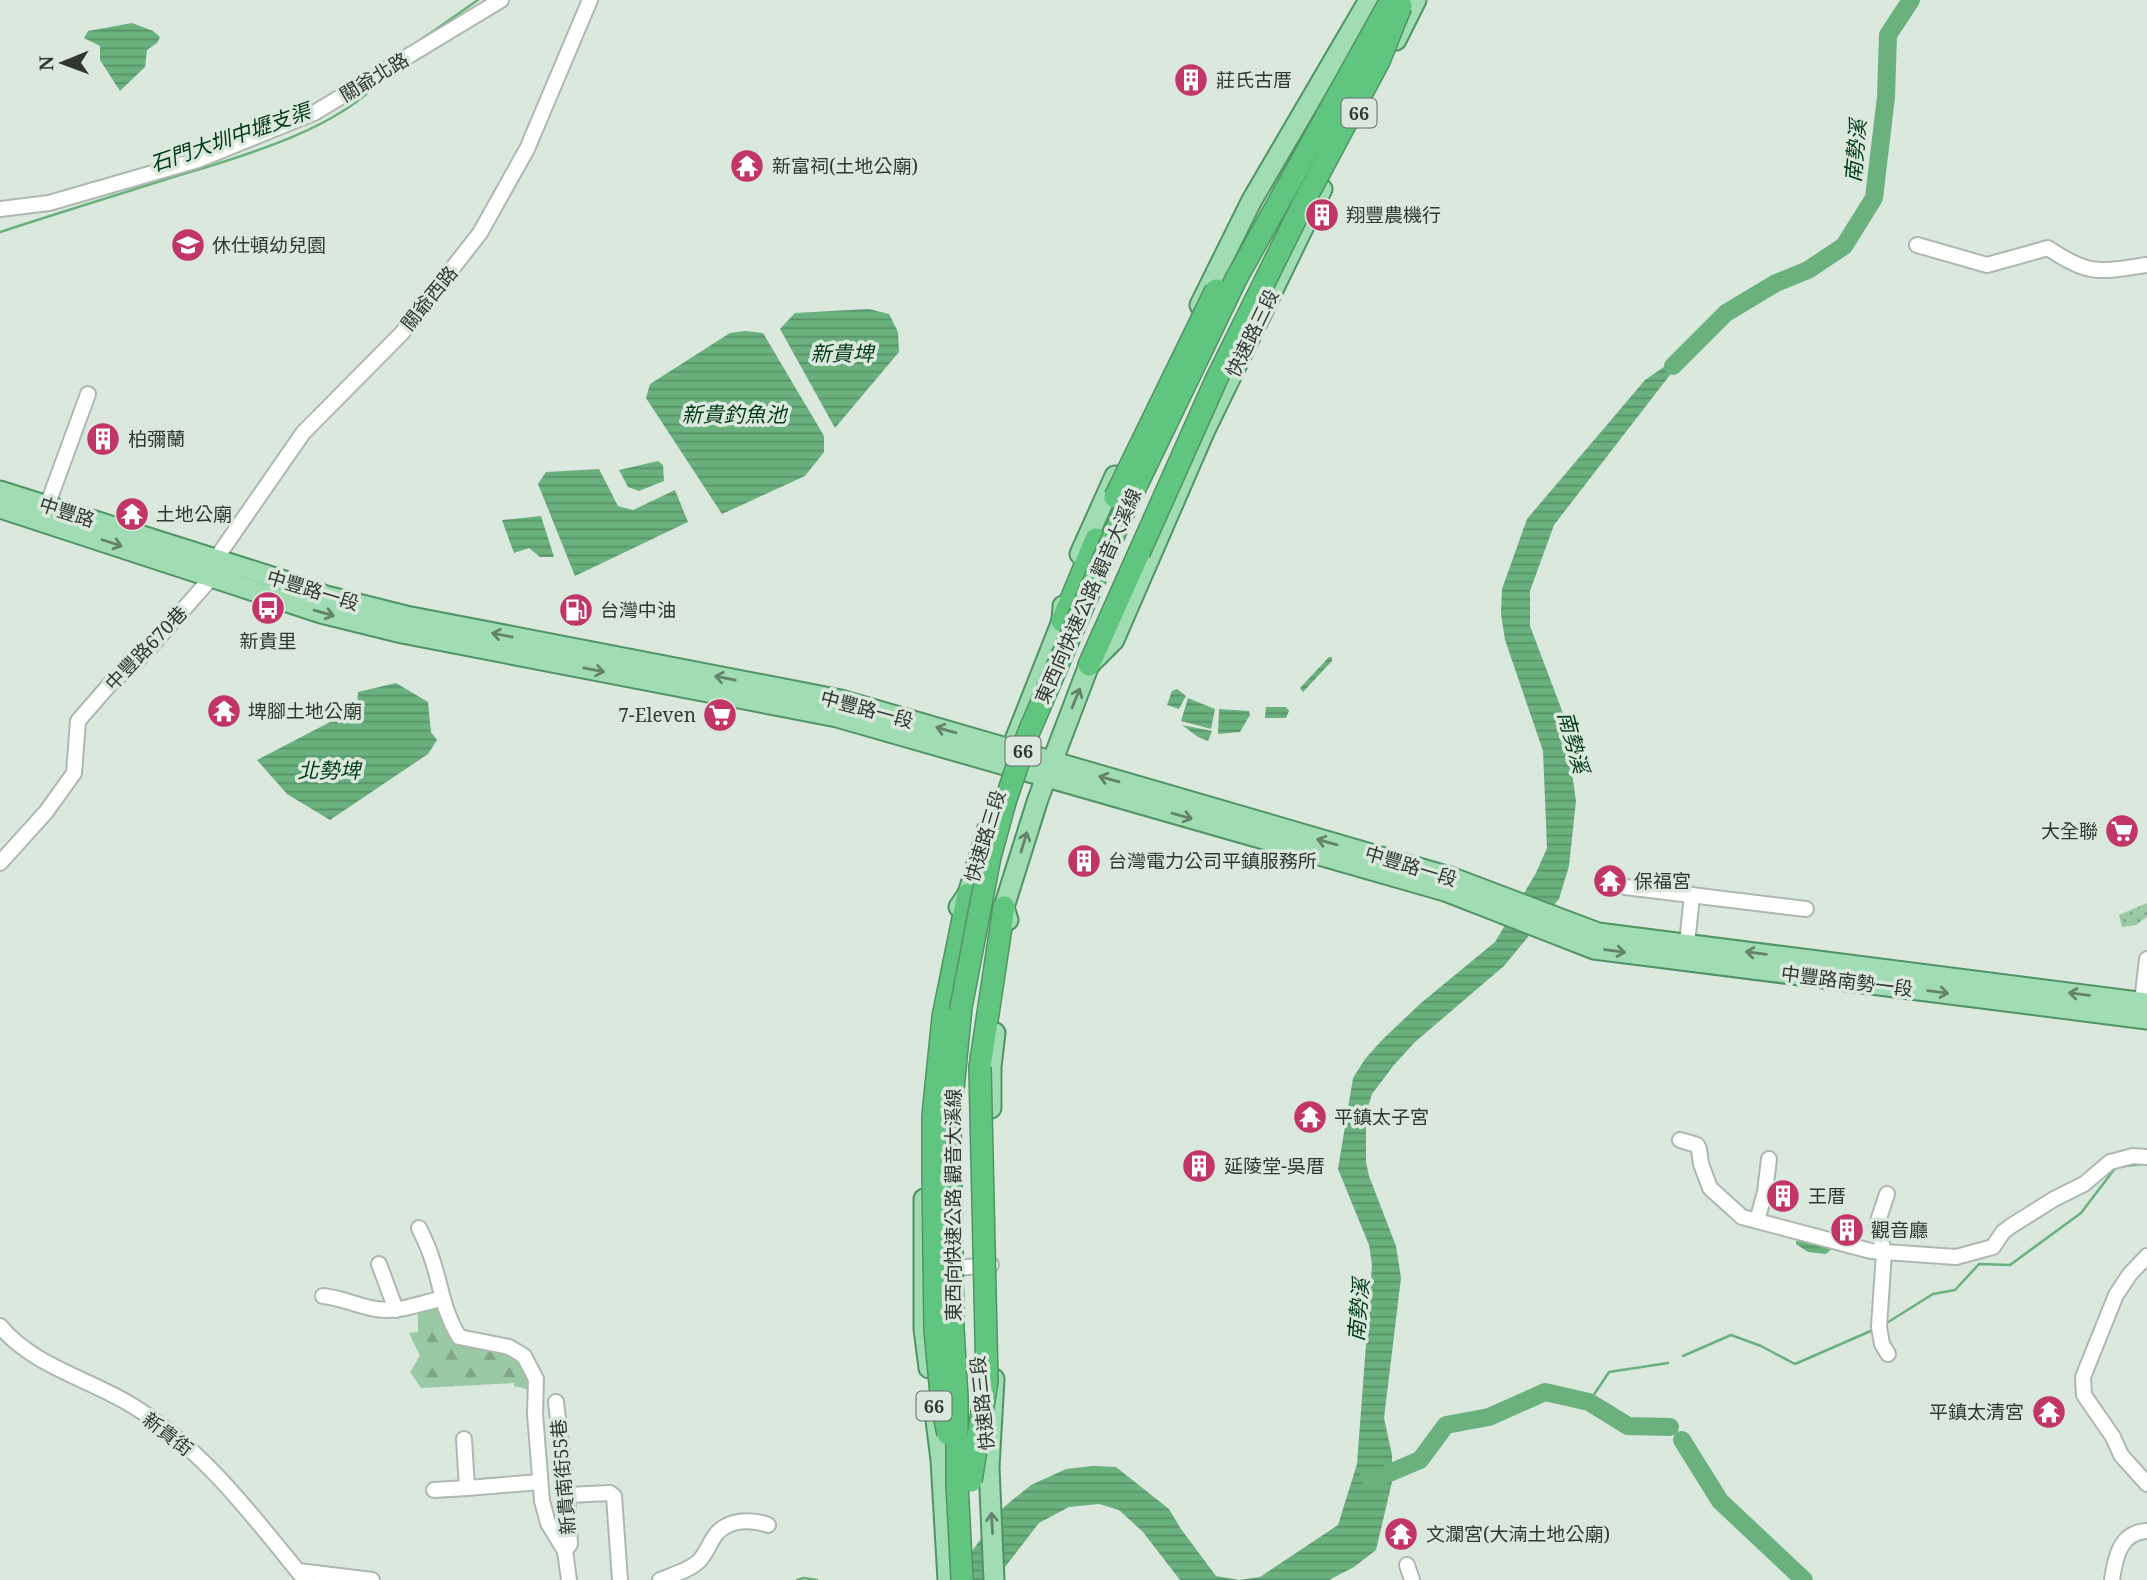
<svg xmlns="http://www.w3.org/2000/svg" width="2147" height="1580" viewBox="0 0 2147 1580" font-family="'Noto Serif','Noto Sans TC',serif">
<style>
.grass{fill:url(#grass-dots)}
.forest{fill:url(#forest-firs)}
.water{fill:url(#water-rules)}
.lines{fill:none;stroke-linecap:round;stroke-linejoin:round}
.stream{stroke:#6ab17e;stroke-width:2.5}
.river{stroke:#6ab17e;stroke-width:18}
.minor-casing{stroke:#adb9b0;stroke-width:18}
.major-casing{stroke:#509464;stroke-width:23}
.highway-casing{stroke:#509464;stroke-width:24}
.minor{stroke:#fff;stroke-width:14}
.major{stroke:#a0ddb2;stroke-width:19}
.highway{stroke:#60c67f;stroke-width:21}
.highway-bridge-casing{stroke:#509464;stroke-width:24;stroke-linecap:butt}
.highway-bridge{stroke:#60c67f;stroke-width:21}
.oneway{stroke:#64826c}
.labels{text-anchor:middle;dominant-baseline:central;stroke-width:7;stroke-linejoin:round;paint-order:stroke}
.shield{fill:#dbe8de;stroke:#656c66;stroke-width:2}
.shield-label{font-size:18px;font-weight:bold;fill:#323733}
.street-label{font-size:19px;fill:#323733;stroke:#dbe8de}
.poi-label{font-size:19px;fill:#323733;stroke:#dbe8de;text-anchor:start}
.water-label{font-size:21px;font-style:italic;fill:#003918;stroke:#dbe8de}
</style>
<defs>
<pattern id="grass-dots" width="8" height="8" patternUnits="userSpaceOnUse" patternTransform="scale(1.75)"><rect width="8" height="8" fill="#9acaa5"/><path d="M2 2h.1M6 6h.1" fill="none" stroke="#7ea587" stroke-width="1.8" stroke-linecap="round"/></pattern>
<pattern id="forest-firs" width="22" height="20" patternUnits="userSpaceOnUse" patternTransform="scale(1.75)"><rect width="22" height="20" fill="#9acaa5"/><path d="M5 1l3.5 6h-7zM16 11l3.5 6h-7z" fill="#7ea587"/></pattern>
<pattern id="water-rules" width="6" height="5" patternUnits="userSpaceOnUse" patternTransform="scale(1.75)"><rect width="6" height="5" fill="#6ab17e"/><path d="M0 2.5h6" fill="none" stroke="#589168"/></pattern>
</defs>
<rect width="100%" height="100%" fill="#dbe8de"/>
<polygon class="grass" points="2147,903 2147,917 2136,925 2122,927 2119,915"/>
<path class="forest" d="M436,1304L454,1340C490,1348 524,1346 531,1390L514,1386V1383L421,1388L410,1372L420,1356L409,1333L418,1332V1311Z"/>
<g class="water">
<polygon points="132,23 153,31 160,37 157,43 147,50 145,67 120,91 100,60 100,46 84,38 88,31"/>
<polygon points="869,309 889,314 898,332 899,352 835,428 780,329 795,313"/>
<polygon points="745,331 763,333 824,436 824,452 805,476 722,514 646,398 650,384 730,333"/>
<polygon points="1690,349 1554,525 1530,591 1530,626 1564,716 1576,801 1569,866 1559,899 1504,966 1415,1042 1394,1065 1372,1094 1366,1114 1366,1162 1369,1176 1396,1246 1401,1278 1384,1418 1392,1455 1392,1482 1376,1550 1354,1567 1329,1580 1180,1580 1143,1532 1119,1510 1099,1504 1069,1507 1039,1523 995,1580 951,1580 1004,1507 1031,1485 1066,1469 1093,1466 1116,1467 1169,1509 1181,1529 1216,1576 1239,1580 1260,1577 1338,1525 1357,1464 1372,1265 1369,1245 1338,1169 1353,1078 1365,1059 1383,1039 1421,1003 1495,942 1536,873 1547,848 1543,751 1505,640 1501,614 1502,589 1527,519 1645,380"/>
<polygon points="658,461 663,465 664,481 639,491 628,487 619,470"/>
<polygon points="599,469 618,506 633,510 675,490 688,522 575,576 538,484 546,472"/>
<polygon points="541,516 554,557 540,557 529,548 514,553 502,520"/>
<polygon points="1329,657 1332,657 1332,661 1303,692 1300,688"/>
<polygon points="396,683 428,702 431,732 437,740 428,754 330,820 287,794 257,760 357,708 358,692"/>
<polygon points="1177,689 1186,696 1179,709 1167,705 1172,691"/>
<polygon points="1188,698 1215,709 1211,729 1181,721"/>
<polygon points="1266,707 1286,707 1289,711 1286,718 1265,718"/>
<polygon points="1219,709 1249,711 1250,715 1240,732 1218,734"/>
<polygon points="1182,725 1212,731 1208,741 1198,737"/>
<polygon points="1797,1235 1835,1246 1826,1254 1808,1252 1796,1244"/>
</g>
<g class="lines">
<g class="stream">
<polyline points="409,48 478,0"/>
<path d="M0,232C55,214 110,197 164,180C232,159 334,133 382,79"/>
<polyline points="1885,1324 1933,1294 1955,1290 1979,1264 2010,1265 2081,1213 2116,1167 2144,1164"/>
<polyline points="1683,1356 1731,1335 1761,1346 1795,1364 1873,1330"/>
<polyline points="1589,1402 1609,1372 1668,1363"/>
<polyline points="797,1580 804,1578 817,1580"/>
</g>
<g class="river">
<polyline points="1673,366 1726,313 1776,283 1808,270 1844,246 1874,198 1886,97 1888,35 1911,0"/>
<polyline points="1682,1440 1720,1501 1804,1580"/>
<polyline points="1369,1477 1382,1476 1420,1460 1446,1425 1489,1417 1545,1392 1589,1402 1628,1426 1670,1427"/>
</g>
<g class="minor-casing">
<g id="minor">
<polyline points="0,209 49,203 198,160 314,113 501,0"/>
<path d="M1917,245L1987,265L2048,248C2089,276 2099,272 2147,265"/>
<polyline points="47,506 88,394"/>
<polyline points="0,863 46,812 74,773 78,721 111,683 144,654 213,576 215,560 303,433 402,333 480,233 527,149 590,0"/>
<polyline points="1625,887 1806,909"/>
<polyline points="1687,944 1692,895"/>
<polyline points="2142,1002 2147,959"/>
<polyline points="1680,1140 1697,1145 1699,1149 1701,1164 1710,1188 1742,1217 1871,1251 1956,1257 1993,1247 2003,1232 2011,1226 2054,1199 2084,1184 2110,1162 2133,1156 2147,1157"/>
<polyline points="1887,1194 1877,1224 1884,1252 1879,1327 1882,1344 1888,1354"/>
<polyline points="1757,1221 1765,1192 1769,1159"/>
<path d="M419,1228C424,1238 429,1248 432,1259C442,1288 442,1309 459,1337L509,1347L524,1356L536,1379L535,1414L542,1501L548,1523L565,1551L569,1580"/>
<polyline points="2147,1256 2130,1274 2116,1295 2083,1377 2084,1395 2113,1437 2121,1455 2147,1484"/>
<polyline points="379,1264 396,1310"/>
<polyline points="945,1269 991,1265"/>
<path d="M323,1296C343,1298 357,1306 376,1309C399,1313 420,1303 441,1299"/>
<path d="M0,1326C32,1365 86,1378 128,1403C201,1446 252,1515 305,1580"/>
<polyline points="556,1402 567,1495 570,1544 565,1551"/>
<polyline points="464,1439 467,1488 540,1482"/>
<polyline points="434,1490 467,1488"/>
<polyline points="567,1495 610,1493 614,1496 620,1580"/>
<polyline points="1407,1565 1412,1580"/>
<polyline points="298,1571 372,1580"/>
<path d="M660,1580C672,1575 690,1570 699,1561C707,1553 710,1541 717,1533C730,1519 752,1519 768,1525"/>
<path d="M2112,1580C2115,1558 2120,1532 2147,1531"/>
</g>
</g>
<g class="major-casing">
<g id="major">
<polyline points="1396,40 1416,0"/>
<polyline points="1200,305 1252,200 1369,0"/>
<polyline points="0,491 285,581 326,596 406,616 841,700 1450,877 1598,933 2147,1003"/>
<polyline points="0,508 321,613 402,633 837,717 1445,891 1594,949 2147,1019"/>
<polyline points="1080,554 1115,476"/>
<polyline points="1013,745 1062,621 1063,606"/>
<polyline points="959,907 968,894 987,830"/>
<polyline points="1008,920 1004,907 1038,799 1089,665 1114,640 1205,430 1322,189"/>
<polyline points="991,1108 991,1067 995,1033"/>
<polyline points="924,1199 924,1329 929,1368"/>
<polyline points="994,1379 989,1467 994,1580"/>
<polyline points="935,1412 941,1460 948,1580"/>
</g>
</g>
<g class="highway-casing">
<g id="highway">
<polyline points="1062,621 1096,539"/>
<polyline points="1089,665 1139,553"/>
<polyline points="943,1017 968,894"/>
<polyline points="980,1067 1004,907"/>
</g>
</g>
<use href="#minor" class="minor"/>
<use href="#major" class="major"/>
<use href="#highway" class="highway"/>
<g class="highway-bridge-casing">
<g id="highway-bridge">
<polyline points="1115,497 1216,290"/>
<polyline points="1139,553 1217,378 1308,194 1379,61 1401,6"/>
<polyline points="943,1017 933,1116 933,1175 935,1330 942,1405 948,1434"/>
<polyline points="971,1481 987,1381 980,1067"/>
<polyline points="962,1580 957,1483 957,1398 953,1329 950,1119 961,1007 990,857 1005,802 1028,734 1126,507 1236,279 1391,0"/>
</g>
</g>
<use href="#highway-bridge" class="highway-bridge"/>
</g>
<defs><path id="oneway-shaft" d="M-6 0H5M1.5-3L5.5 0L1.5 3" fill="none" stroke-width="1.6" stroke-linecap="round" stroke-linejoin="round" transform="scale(1.75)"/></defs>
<g class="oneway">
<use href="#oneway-shaft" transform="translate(112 543) rotate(18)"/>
<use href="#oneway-shaft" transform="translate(324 613) rotate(16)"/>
<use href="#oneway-shaft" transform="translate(502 635) rotate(-169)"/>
<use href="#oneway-shaft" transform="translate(594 670) rotate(11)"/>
<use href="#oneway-shaft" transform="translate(725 678) rotate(-169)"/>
<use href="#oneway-shaft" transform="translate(1076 698) rotate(-68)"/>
<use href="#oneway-shaft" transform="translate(946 730) rotate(-164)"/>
<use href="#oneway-shaft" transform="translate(1109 779) rotate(-164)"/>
<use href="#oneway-shaft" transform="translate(1182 816) rotate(16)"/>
<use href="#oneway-shaft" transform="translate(1024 842) rotate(-73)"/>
<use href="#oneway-shaft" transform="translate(1327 842) rotate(-164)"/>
<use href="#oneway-shaft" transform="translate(1615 951) rotate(7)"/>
<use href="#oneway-shaft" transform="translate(1756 953) rotate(-173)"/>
<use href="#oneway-shaft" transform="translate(1938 992) rotate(7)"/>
<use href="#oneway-shaft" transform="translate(2079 994) rotate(-173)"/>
<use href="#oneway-shaft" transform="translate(992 1523) rotate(-93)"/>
</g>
<defs>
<g id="building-disc" transform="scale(1.75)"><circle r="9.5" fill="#c13568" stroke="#dbe8de"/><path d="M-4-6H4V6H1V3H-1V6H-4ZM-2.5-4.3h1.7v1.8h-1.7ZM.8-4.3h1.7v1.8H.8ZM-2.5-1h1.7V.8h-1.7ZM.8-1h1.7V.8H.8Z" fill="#fff"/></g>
<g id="temple-disc" transform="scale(1.75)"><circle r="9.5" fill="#c13568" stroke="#dbe8de"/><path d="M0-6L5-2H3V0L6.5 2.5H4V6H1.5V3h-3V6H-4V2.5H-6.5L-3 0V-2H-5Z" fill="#fff"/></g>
<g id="school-disc" transform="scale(1.75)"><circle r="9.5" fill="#c13568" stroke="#dbe8de"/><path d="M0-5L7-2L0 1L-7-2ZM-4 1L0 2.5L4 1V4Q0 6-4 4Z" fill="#fff"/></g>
<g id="bus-disc" transform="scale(1.75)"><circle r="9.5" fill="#c13568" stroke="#dbe8de"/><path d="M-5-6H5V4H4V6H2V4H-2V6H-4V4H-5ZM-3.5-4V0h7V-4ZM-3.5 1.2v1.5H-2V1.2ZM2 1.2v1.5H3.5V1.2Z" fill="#fff"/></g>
<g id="fuel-disc" transform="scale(1.75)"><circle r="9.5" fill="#c13568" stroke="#dbe8de"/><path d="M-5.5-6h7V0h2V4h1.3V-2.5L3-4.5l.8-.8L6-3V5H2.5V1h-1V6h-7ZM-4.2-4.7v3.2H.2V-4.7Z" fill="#fff"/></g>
<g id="supermarket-disc" transform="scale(1.75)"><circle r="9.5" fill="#c13568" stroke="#dbe8de"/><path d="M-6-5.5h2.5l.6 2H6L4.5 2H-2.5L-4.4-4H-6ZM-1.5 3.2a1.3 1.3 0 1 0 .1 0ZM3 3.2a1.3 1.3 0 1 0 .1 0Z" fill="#fff"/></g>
</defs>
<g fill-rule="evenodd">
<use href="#building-disc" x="1191" y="80"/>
<use href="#temple-disc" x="747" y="166"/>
<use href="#building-disc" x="1322" y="215"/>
<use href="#school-disc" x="188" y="245"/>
<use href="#building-disc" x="103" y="439"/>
<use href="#temple-disc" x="132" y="514"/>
<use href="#bus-disc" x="268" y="608"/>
<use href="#fuel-disc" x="576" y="610"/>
<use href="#temple-disc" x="224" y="711"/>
<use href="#supermarket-disc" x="720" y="715"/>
<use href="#supermarket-disc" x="2122" y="831"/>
<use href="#building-disc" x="1084" y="861"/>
<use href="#temple-disc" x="1610" y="881"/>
<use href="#temple-disc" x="1310" y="1117"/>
<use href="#building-disc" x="1199" y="1166"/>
<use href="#building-disc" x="1783" y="1196"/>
<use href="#building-disc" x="1847" y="1230"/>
<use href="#temple-disc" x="2049" y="1412"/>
<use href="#temple-disc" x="1401" y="1534"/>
</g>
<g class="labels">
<g class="shield">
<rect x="1341.5" y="98.5" width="35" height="29" rx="5"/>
<rect x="1005.5" y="736.5" width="35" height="29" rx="5"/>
<rect x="916.5" y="1391.5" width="35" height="29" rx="5"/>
</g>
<g class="shield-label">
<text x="1359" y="113">66</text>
<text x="1023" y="751">66</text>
<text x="934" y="1406">66</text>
</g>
<g class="street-label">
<text transform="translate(374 77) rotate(-31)">關爺北路</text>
<text transform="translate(429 298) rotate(-51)">關爺西路</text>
<text transform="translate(1252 333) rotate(-64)">快速路三段</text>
<text transform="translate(67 512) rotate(18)">中豐路</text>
<text transform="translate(313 590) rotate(17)">中豐路一段</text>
<text transform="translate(1088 596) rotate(-66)">東西向快速公路 觀音大溪線</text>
<text transform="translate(146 648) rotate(-46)">中豐路670巷</text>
<text transform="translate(867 709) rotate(15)">中豐路一段</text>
<text transform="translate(985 836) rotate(-73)">快速路三段</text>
<text transform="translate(1411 866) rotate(17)">中豐路一段</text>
<text transform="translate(1847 981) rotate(7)">中豐路南勢一段</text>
<text transform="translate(953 1205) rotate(-90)">東西向快速公路 觀音大溪線</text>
<text transform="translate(982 1403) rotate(-96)">快速路三段</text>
<text transform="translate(168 1434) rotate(38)">新貴街</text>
<text transform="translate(563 1477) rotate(-95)">新貴南街55巷</text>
</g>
<g class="poi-label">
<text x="1216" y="80">莊氏古厝</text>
<text x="772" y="166">新富祠(土地公廟)</text>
<text x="1346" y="215">翔豐農機行</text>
<text x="212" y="245">休仕頓幼兒園</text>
<text x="128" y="439">柏彌蘭</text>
<text x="156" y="514">土地公廟</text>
<text x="600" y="610">台灣中油</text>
<text x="268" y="641" text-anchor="middle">新貴里</text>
<text x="248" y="711">埤腳土地公廟</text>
<text x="696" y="715" text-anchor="end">7-Eleven</text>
<text x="2098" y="831" text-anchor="end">大全聯</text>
<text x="1108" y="861">台灣電力公司平鎮服務所</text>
<text x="1634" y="881">保福宮</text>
<text x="1334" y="1117">平鎮太子宮</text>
<text x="1224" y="1166">延陵堂-吳厝</text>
<text x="1808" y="1196">王厝</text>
<text x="1871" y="1230">觀音廳</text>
<text x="2024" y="1412" text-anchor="end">平鎮太清宮</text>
<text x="1426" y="1534">文瀾宮(大湳土地公廟)</text>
</g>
<g class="water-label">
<text transform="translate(230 137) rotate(-19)">石門大圳中壢支渠</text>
<text transform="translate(1855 151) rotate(-85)">南勢溪</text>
<text x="842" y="353">新貴埤</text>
<text x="734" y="414">新貴釣魚池</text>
<text transform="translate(1574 742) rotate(75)">南勢溪</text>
<text x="329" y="770">北勢埤</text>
<text transform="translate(1358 1310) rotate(-85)">南勢溪</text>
</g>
</g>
<g transform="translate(63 63) rotate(269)" stroke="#dbe8de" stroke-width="5" paint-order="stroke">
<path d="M0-5L12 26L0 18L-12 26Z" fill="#323733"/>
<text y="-10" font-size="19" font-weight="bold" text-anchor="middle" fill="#323733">N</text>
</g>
</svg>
